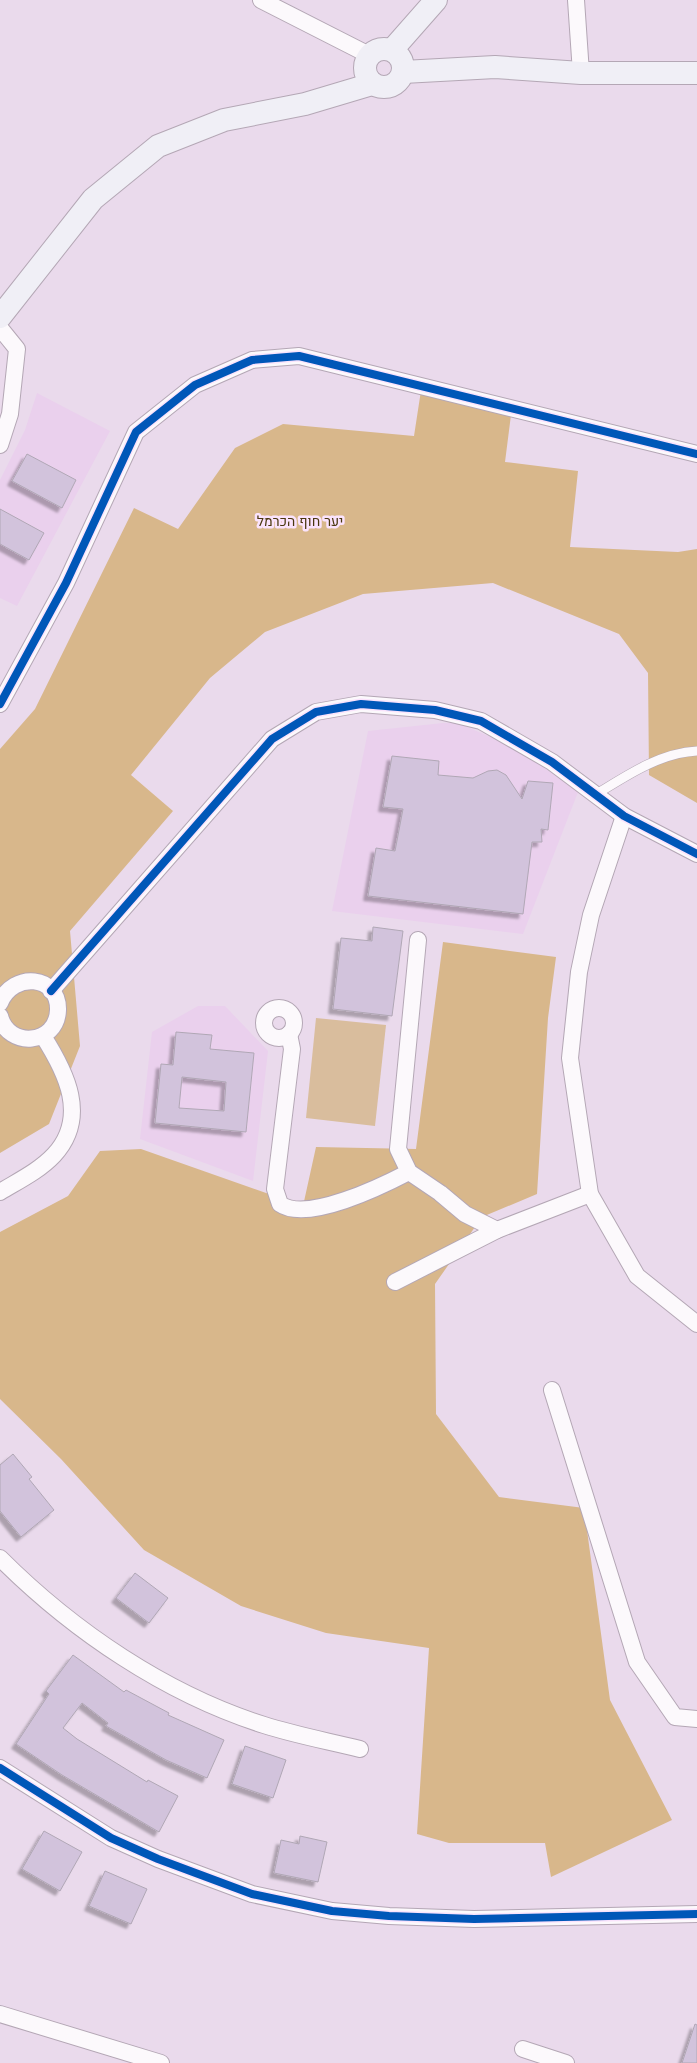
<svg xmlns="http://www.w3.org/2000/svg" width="697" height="2063" viewBox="0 0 697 2063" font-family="Inter,Heebo,sans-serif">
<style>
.built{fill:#ead0ed}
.green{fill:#d9bd9d}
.forest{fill:#d8b78b}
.building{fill:#d2c3dc;stroke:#b0a7b5;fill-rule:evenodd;filter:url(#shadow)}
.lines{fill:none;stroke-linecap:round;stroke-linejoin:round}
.lane-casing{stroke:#b4a7b5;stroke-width:10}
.street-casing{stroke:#b4a7b5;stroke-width:18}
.secondary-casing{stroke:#b4a7b5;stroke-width:24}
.lane{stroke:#fcf9fc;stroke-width:9}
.street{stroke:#fcf9fc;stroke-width:16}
.secondary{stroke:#f0eff6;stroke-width:22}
.cycleway-casing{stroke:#fae3fc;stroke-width:11}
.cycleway{stroke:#0057b8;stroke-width:8}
.labels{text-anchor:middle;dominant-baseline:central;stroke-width:5;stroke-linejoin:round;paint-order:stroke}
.park-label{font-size:14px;fill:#4a370e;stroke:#fae3fc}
</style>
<defs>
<filter id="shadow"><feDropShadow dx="-4.5" dy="4.5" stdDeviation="1" flood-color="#0004"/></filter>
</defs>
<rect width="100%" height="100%" fill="#eadaec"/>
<g class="built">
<polygon points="37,393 110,431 17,606 0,598 0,480 25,430"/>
<polygon points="443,723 458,723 518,749 578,792 523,934 332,911 368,731"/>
<polygon points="198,1006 225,1006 268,1051 253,1181 140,1139 152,1032"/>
</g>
<polygon class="green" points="316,1018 386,1025 375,1126 306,1118"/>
<g class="forest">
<polygon points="422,384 512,407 505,462 578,471 570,547 678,552 697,549 697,803 649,775 648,673 619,634 493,583 363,594 265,632 210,678 131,775 173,811 70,931 80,1046 49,1124 0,1153 0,749 35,709 134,508 178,529 235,448 283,424 414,436"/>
<polygon points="443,942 556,957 548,1018 537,1194 482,1217 435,1284 436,1414 499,1497 584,1508 610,1700 672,1820 551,1877 545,1843 449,1843 417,1834 429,1648 326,1633 241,1606 144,1550 61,1459 0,1399 0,1232 68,1196 100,1151 141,1149 303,1206 316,1147 416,1149"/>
</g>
<g class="building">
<polygon points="27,454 76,480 62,508 12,481"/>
<polygon points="0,509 44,533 29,560 0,544"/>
<polygon points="392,756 439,761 438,775 473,778 488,771 497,770 506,775 522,799 528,781 553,783 548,830 541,829 542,842 532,842 523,914 368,896 376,848 395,851 403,809 383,807"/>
<polygon points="373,927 403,931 392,1016 333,1009 341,938 372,941"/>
<path d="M176,1032L212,1035L210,1049L254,1053L246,1132L155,1123L161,1064L173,1065ZM182,1077L226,1082L224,1111L179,1108Z"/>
<polygon points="13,1454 32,1477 29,1479 54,1510 21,1537 0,1511 0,1465"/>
<polygon points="135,1573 168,1598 149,1623 116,1598"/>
<polygon points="73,1655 124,1692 126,1690 169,1713 168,1715 224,1740 207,1778 166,1760 106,1726 108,1723 82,1703 63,1728 77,1739 147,1782 148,1780 178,1796 159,1832 62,1775 16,1744 49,1694 46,1691"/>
<polygon points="245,1746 286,1760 273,1798 232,1784"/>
<polygon points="44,1831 82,1852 60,1891 22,1869"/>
<polygon points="300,1836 327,1842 318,1882 274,1873 281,1840 299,1844"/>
<polygon points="105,1871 147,1889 131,1924 89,1906"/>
<polygon points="695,2024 697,2025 697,2063 682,2063"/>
</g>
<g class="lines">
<g class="lane-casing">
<path id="lane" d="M595,795C626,776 659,753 697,751"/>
</g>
<g class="street-casing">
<g id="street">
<polyline points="261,0 369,55"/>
<polyline points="576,0 581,73"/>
<polyline points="0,328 17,349 10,414 0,445"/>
<polyline points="0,704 66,583 136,432 195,385 252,360 299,356 697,454"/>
<polyline points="624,816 591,915 579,972 570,1058 590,1194 637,1276 697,1324"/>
<polyline points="418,940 398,1149 409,1172 440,1193 465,1214 497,1230"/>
<polyline points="51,991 272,739 316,712 361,704 435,710 481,721 552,762 624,816 697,854"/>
<path d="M0,1003C13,971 59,975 58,1010C57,1045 8,1049 0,1016"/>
<circle cx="279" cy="1023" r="15"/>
<path d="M289,1034L292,1049L275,1189L280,1204C307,1223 382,1186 409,1172"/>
<path d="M0,1192C18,1181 39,1171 54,1155C89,1117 66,1072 43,1036"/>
<polyline points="395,1282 497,1230 590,1194"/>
<polyline points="552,1390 637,1662 675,1717 697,1719"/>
<path d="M0,1558C73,1631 166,1694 264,1725C295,1735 328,1741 360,1749"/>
<polyline points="0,1768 111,1838 158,1859 252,1894 332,1911 389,1916 474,1919 697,1914"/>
<polyline points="0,2014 161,2063"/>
<polyline points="523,2049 566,2063"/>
</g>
</g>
<g class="secondary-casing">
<g id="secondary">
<circle cx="384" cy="68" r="19"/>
<polyline points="392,50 436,0"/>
<polyline points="403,72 495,67 581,73 697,73"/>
<polyline points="0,317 93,199 158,146 224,120 305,104 372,84"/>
</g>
</g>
<use href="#lane" class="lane"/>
<use href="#street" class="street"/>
<use href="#secondary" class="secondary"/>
<g class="cycleway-casing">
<g id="cycleway">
<polyline points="0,704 66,583 136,432 195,385 252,360 299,356 697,454"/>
<polyline points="51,991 272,739 316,712 361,704 435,710 481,721 552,762 624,816 697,854"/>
<polyline points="0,1768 111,1838 158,1859 252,1894 332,1911 389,1916 474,1919 697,1914"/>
</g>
</g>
<use href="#cycleway" class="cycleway"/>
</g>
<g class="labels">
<g class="park-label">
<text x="300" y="520">יער חוף הכרמל</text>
</g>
</g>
</svg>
